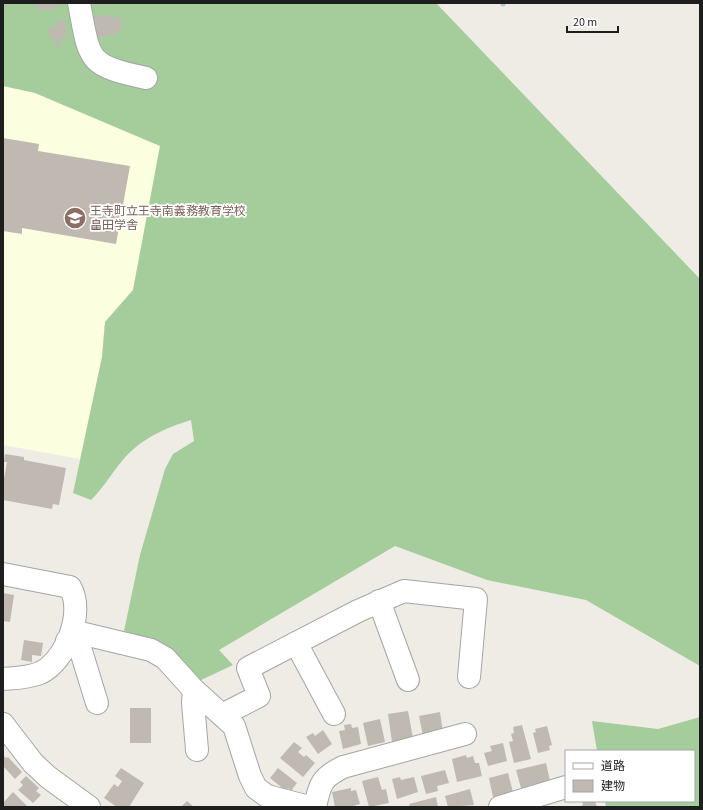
<svg xmlns="http://www.w3.org/2000/svg" width="703" height="810" viewBox="0 0 703 810" font-family="'Source Sans 3','Noto Sans JP',sans-serif">
<style>
.education{fill:#fbfedf}
.forest{fill:#a5cd9b}
.lines{fill:none;stroke-linecap:round;stroke-linejoin:round}
.stream{stroke:#a6cbdb;stroke-width:5}
.building{fill:#bfb9b1}
.minor-casing{stroke:#a5a5a5;stroke-width:24}
.minor{stroke:#fff;stroke-width:22}
.labels{text-anchor:middle;dominant-baseline:central;stroke-width:3.5;stroke-linejoin:round;paint-order:stroke}
.education-label{font-size:12px;fill:#785e54;stroke:#fff;text-anchor:start}
</style>
<rect width="100%" height="100%" fill="#efece5"/>
<polygon class="education" points="3,86 35,93 160,146 133,290 105,322 102,357 80,459 3,445"/>
<g class="forest">
<path d="M3,3H436L700,279V666L586,600L487,580L395,546L219,650L233,665L199,681L154,642L124,631L140,555L165,469L173,454L194,441L191,420C165,428 140,439 122,461C111,474 104,487 91,500L73,493L102,357L105,322L133,290L160,146L35,93L3,86Z"/>
<polygon points="700,717 700,807 606,807 605,801 694,801 694,751 597,751 592,721 658,729"/>
</g>
<g class="lines">
<polyline class="stream" points="503,3 503,4"/>
</g>
<g class="building">
<polygon points="36,3 59,3 59,8 37,11"/>
<polygon points="112,15 113,18 120,17 122,30 117,31 118,34 97,37 94,17"/>
<polygon points="65,20 67,37 60,38 61,46 56,47 55,39 50,39 48,28 57,27 56,21"/>
<polygon points="3,138 39,144 38,151 130,166 116,244 22,228 22,234 3,231"/>
<polygon points="5,454 24,457 24,460 66,468 59,505 53,504 52,509 3,500 3,484 7,462 4,462"/>
<polygon points="3,593 14,595 10,622 3,621"/>
<polygon points="24,640 43,643 41,656 32,655 32,662 21,660"/>
<rect x="130" y="708" width="21" height="35"/>
<polygon points="408,711 413,738 392,742 388,714"/>
<polygon points="440,712 443,733 423,736 419,716"/>
<polygon points="380,719 385,742 368,746 363,723"/>
<polygon points="351,724 352,728 358,727 361,744 343,749 339,731 345,730 344,725"/>
<polygon points="522,725 531,759 514,763 509,742 513,741 511,734 514,733 513,727"/>
<polygon points="547,726 552,745 549,746 550,750 538,753 533,733 536,732 535,729"/>
<polygon points="323,730 332,744 318,754 306,737 313,733 315,736"/>
<polygon points="294,742 302,748 298,752 304,757 306,755 315,763 303,777 280,758"/>
<polygon points="503,743 507,761 488,766 484,753 492,751 490,746"/>
<polygon points="3,755 6,758 8,757 22,772 15,779 3,766"/>
<polygon points="466,755 467,758 473,756 475,763 479,763 482,776 457,782 452,759"/>
<polygon points="546,763 550,781 521,788 516,770"/>
<polygon points="121,768 144,783 129,807 117,807 104,798 114,784 118,787 122,781 115,776"/>
<polygon points="278,768 297,783 291,791 288,788 286,791 270,778"/>
<polygon points="445,770 449,783 437,786 438,791 426,794 421,776"/>
<polygon points="508,773 513,792 493,797 489,778"/>
<polygon points="26,776 39,788 36,791 41,795 33,803 18,790 23,785 20,782"/>
<polygon points="378,777 382,790 386,789 389,803 369,807 362,781"/>
<polygon points="400,777 401,780 414,777 418,792 397,799 392,779"/>
<polygon points="351,788 351,791 356,790 360,804 349,807 335,807 332,792"/>
<polygon points="470,789 474,805 448,807 445,796"/>
<polygon points="13,792 28,807 3,807 3,803"/>
<polygon points="436,797 438,807 410,807 409,804"/>
<polygon points="187,801 194,807 181,807"/>
<polygon points="582,801 595,801 597,807 579,807 583,805"/>
</g>
<g class="lines">
<g class="minor-casing">
<g id="minor">
<path d="M79,3C90,61 86,65 146,78"/>
<path d="M3,574L70,587C85,612 66,661 40,673C28,678 15,678 3,679"/>
<polyline points="379,601 408,680"/>
<polyline points="72,631 151,650 165,658 194,690 234,726 250,776 256,788 267,796 309,807"/>
<polyline points="67,641 81,651 97,703"/>
<polyline points="296,643 334,714"/>
<polyline points="194,690 193,703 197,750"/>
<polyline points="222,715 259,696 248,668 358,611 404,591 476,599 469,677"/>
<polyline points="3,724 33,763 48,777 89,807"/>
<path d="M315,807C320,784 321,778 343,767L465,734"/>
<polyline points="500,807 566,787"/>
</g>
</g>
<use href="#minor" class="minor"/>
</g>
<defs>
<g id="school-disc" transform="scale(1.15)"><circle r="9.5" fill="#8d6e63" stroke="#fff"/><path d="M0-5L7-2L0 1L-7-2ZM-4 1L0 2.5L4 1V4Q0 6-4 4Z" fill="#fff"/></g>
</defs>
<g fill-rule="evenodd">
<use href="#school-disc" x="75" y="218"/>
</g>
<g class="labels">
<g class="education-label">
<text x="90" y="211">王寺町立王寺南義務教育学校<tspan x="90" dy="14">畠田学舎</tspan></text>
</g>
</g>
<rect width="703" height="810" fill="none" stroke="#1e1e1e" stroke-width="8"/>
<rect x="565" y="750" width="130" height="52" fill="#ffffff" stroke="#a5a5a5"/>
<rect x="573" y="763" width="20" height="6" fill="#ffffff" stroke="#a5a5a5"/>
<text x="601" y="770" font-size="12" fill="#1e1e1e">道路</text>
<rect x="573" y="780" width="20" height="12" fill="#bfb9b1" stroke="#a5a5a5"/>
<text x="601" y="790" font-size="12" fill="#1e1e1e">建物</text>
<path d="M567 26v6h51v-6" fill="none" stroke="#1e1e1e" stroke-width="2"/>
<text x="573" y="26" font-size="12" fill="#1e1e1e" stroke="#ffffff" stroke-width="3" paint-order="stroke">20 m</text>
</svg>
